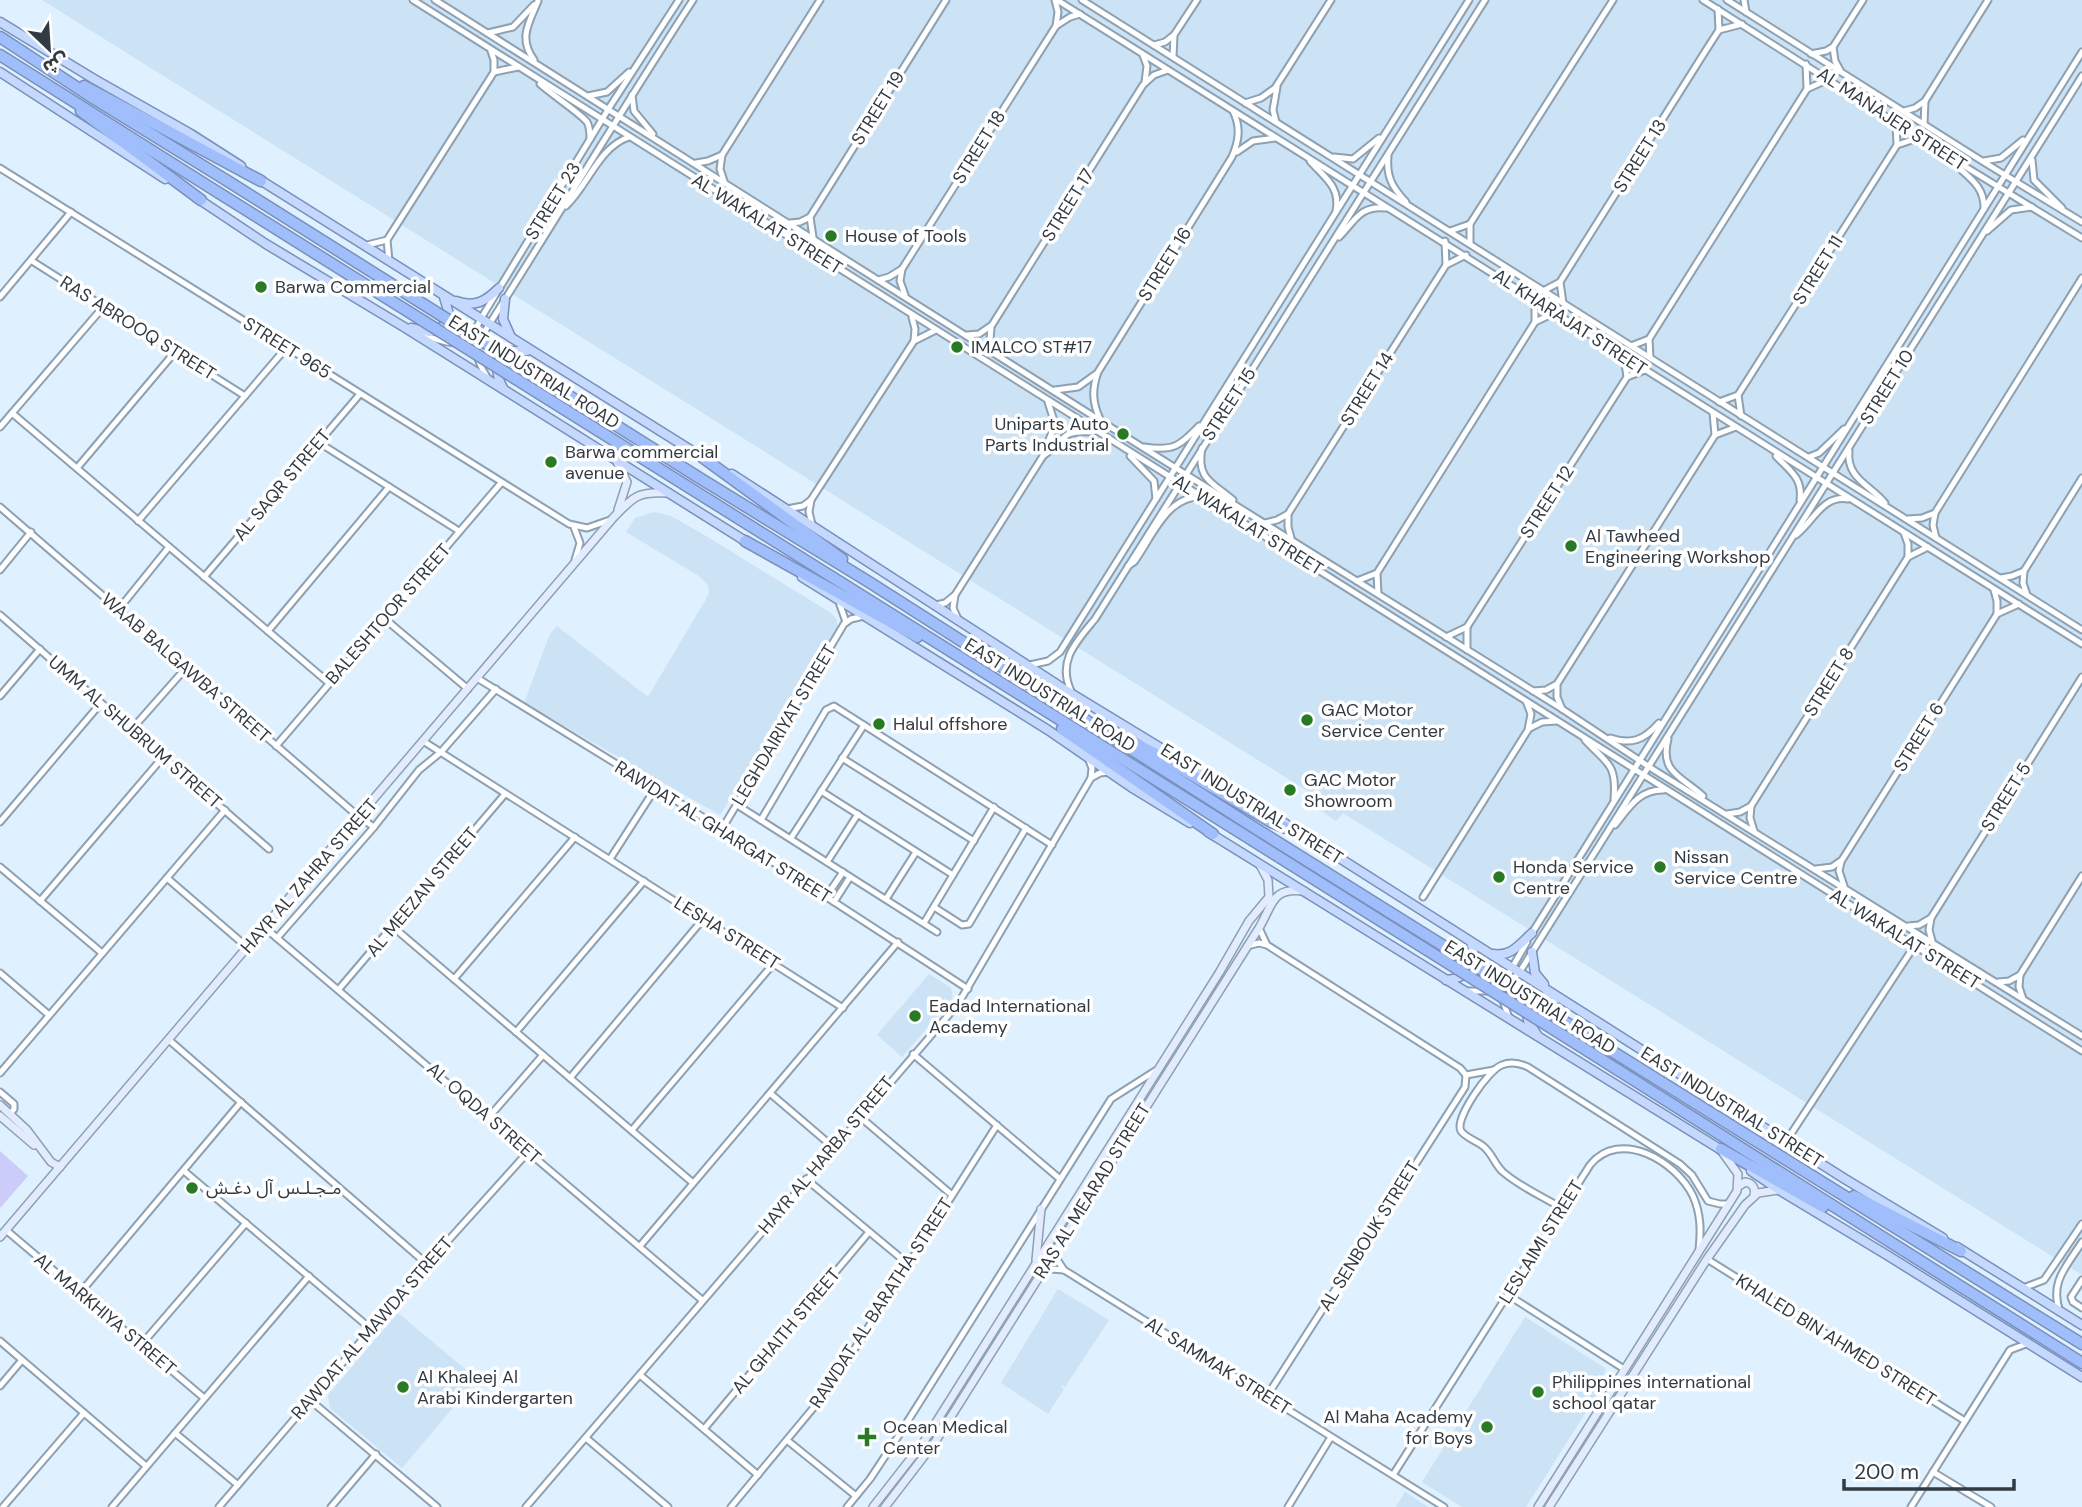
<svg xmlns="http://www.w3.org/2000/svg" width="2082" height="1507" viewBox="0 0 2082 1507" font-family="'DM Sans','Noto Sans Arabic',sans-serif">
<style>
.built{fill:#cce2f5}
.green{fill:#cbccf9}
.lines{fill:none;stroke-linecap:round;stroke-linejoin:round}
.street-casing{stroke:#8da1b2;stroke-width:9}
.secondary-casing{stroke:#8da1b2;stroke-width:10}
.primary-casing{stroke:#7990ba;stroke-width:11}
.highway-casing{stroke:#7990ba;stroke-width:13}
.street{stroke:#fff;stroke-width:5}
.secondary{stroke:#e2ecfe;stroke-width:7}
.primary{stroke:#c5d8fd;stroke-width:8}
.highway{stroke:#9fbefb;stroke-width:10}
.highway-bridge-casing{stroke:#7990ba;stroke-width:13;stroke-linecap:butt}
.highway-bridge{stroke:#9fbefb;stroke-width:10}
.poi-dot{fill:#297a24;stroke:#fff;stroke-width:2.5}
.labels{text-anchor:middle;dominant-baseline:central;stroke-width:7;stroke-linejoin:round;paint-order:stroke}
.street-label{font-size:18px;fill:#323a42;stroke:#fff}
.poi-label{font-size:18px;fill:#323a42;stroke:#fff;text-anchor:start}
</style>
<rect width="100%" height="100%" fill="#dff0ff"/>
<g class="built">
<polygon points="42,0 2082,0 2082,1275 1343,813 1336,821 1320,810 1325,802"/>
<polygon points="654,512 671,516 706,536 831,613 837,620 837,629 720,815 524,703 550,634 557,626 648,697 709,594 708,585 699,576 626,532 635,518"/>
<polygon points="929,974 951,988 953,998 902,1057 877,1035"/>
<polygon points="1058,1289 1109,1320 1065,1387 1062,1385 1061,1387 1064,1389 1048,1414 1001,1383"/>
<polygon points="398,1313 477,1379 402,1468 330,1408 328,1395"/>
<polygon points="1525,1317 1605,1368 1603,1385 1526,1507 1462,1507 1422,1482"/>
<polygon points="1405,1492 1428,1507 1396,1507"/>
</g>
<polygon class="green" points="0,1151 28,1176 0,1208"/>
<g class="lines">
<g class="street-casing">
<g id="street">
<polyline points="413,0 2082,1051"/>
<polyline points="435,0 1142,447 1562,709 1654,770 2082,1036"/>
<polyline points="1057,0 2082,644"/>
<polyline points="1082,0 2082,630"/>
<polyline points="1703,0 1948,156 2082,238"/>
<polyline points="1727,0 1982,161 2082,222"/>
<polyline points="1744,0 1746,12"/>
<polyline points="1056,26 1070,17 1080,14"/>
<polyline points="1719,30 1742,24"/>
<polyline points="488,33 513,27 534,5"/>
<polyline points="1154,45 1165,42 1174,35"/>
<polyline points="1833,47 1835,61 1840,70"/>
<polyline points="1811,54 1826,51 1833,47 1863,0"/>
<polyline points="1143,55 1147,66 1145,82"/>
<polyline points="1173,57 1174,35 1197,0"/>
<path d="M534,60C518,38 529,23 538,1"/>
<polyline points="1806,64 1807,89"/>
<polyline points="494,72 518,67"/>
<path d="M540,84C551,94 581,114 587,122C590,127 590,133 590,139"/>
<polyline points="632,95 634,111 653,134"/>
<polyline points="588,96 607,92 629,72"/>
<polyline points="1245,103 1261,98 1275,88 1331,0"/>
<polyline points="1904,111 1915,108 1925,101 1988,0"/>
<polyline points="1276,122 1273,110 1277,87"/>
<polyline points="1924,124 1925,101"/>
<polyline points="1897,145 1921,137"/>
<polyline points="1237,152 1253,141 1275,138"/>
<path d="M1388,155C1386,177 1392,187 1406,202"/>
<polyline points="1334,157 1353,159 1379,138"/>
<polyline points="2032,160 2034,180 2062,208"/>
<path d="M1310,161C1324,177 1341,187 1336,211"/>
<path d="M1952,161C1967,177 1984,184 1984,208"/>
<polyline points="1984,161 2001,158 2023,140"/>
<polyline points="696,163 708,161 722,155"/>
<polyline points="0,168 569,524 587,528 610,520"/>
<polyline points="724,181 720,169 722,155 820,0"/>
<path d="M566,206C588,185 599,147 629,137"/>
<polyline points="790,223 800,222 810,217"/>
<polyline points="1450,231 1470,224"/>
<polyline points="1987,231 2011,210 2032,207"/>
<polyline points="813,237 810,217 946,0"/>
<path d="M1339,237C1355,221 1360,205 1386,208"/>
<polyline points="1445,241 1446,265"/>
<polyline points="1470,244 1470,224 1613,0"/>
<polyline points="367,245 387,240"/>
<polyline points="32,261 245,396"/>
<polyline points="389,261 387,240 494,72 494,60 491,51"/>
<polyline points="902,269 900,281 905,295"/>
<polyline points="878,280 889,277 902,269 1056,26 1058,12 1055,0"/>
<polyline points="1560,282 1563,303"/>
<polyline points="1543,291 1560,282 1708,47 1719,30 1718,9"/>
<polyline points="0,297 71,212"/>
<polyline points="912,317 915,329 914,341"/>
<polyline points="1535,322 1554,313"/>
<polyline points="991,327 990,340 994,352"/>
<path d="M420,333C442,343 465,350 485,331C555,221 622,109 693,0"/>
<polyline points="967,335 979,334 992,325 1143,85 1154,75 1168,70"/>
<polyline points="1631,346 1649,339"/>
<polyline points="1624,357 1627,377"/>
<polyline points="1650,358 1649,339 1807,89 1829,79"/>
<path d="M487,377C476,361 471,338 480,320L609,108L679,0"/>
<polyline points="1055,390 1078,387 1096,374"/>
<polyline points="1738,395 1741,416"/>
<polyline points="1719,402 1738,395 1897,145 1896,123"/>
<polyline points="12,413 329,683"/>
<path d="M1100,419C1092,402 1092,389 1098,372L1232,157C1239,141 1241,127 1233,111"/>
<polyline points="0,427 104,306"/>
<polyline points="1715,435 1736,427"/>
<polyline points="318,442 459,531"/>
<path d="M1144,447C1173,451 1179,447 1199,426"/>
<path d="M1202,448C1196,479 1212,482 1233,500"/>
<path d="M1849,451C1846,478 1870,485 1885,503"/>
<path d="M1043,456C1068,440 1057,430 1093,432"/>
<polyline points="1130,456 1154,481 1156,499"/>
<path d="M1776,456C1790,471 1803,478 1800,500"/>
<polyline points="1809,457 1819,453 1844,429"/>
<polyline points="77,468 175,352"/>
<polyline points="811,500 809,512 812,524"/>
<polyline points="0,507 359,817 374,827"/>
<polyline points="787,509 803,506 811,500 914,341 934,331"/>
<polyline points="1288,514 1288,527 1291,538"/>
<polyline points="1908,519 1922,518 1935,513"/>
<polyline points="138,521 286,348"/>
<polyline points="1265,523 1277,520 1288,514 1446,265 1466,255"/>
<polyline points="574,527 580,543 575,560"/>
<polyline points="1904,533 1908,544 1908,557"/>
<path d="M1796,535C1814,521 1822,495 1848,499"/>
<polyline points="1936,538 1933,525 1935,513 2082,278"/>
<path d="M1128,566L1134,562C1151,539 1167,495 1201,497"/>
<polyline points="0,570 31,532"/>
<polyline points="2024,571 2023,583 2027,595"/>
<polyline points="1377,573 1378,594"/>
<polyline points="204,577 360,394"/>
<polyline points="2001,578 2012,576 2024,571 2082,478"/>
<polyline points="1357,581 1377,573 1535,322 1535,301"/>
<polyline points="1994,590 1997,601 1997,614"/>
<polyline points="955,595 953,608 958,619"/>
<polyline points="839,602 846,622"/>
<polyline points="936,605 945,603 955,595 1043,456 1055,424 1048,402"/>
<polyline points="118,610 169,547"/>
<polyline points="0,615 269,849"/>
<polyline points="385,619 468,689"/>
<polyline points="1467,627 1467,650"/>
<polyline points="268,631 389,487"/>
<polyline points="1446,637 1467,627 1627,377 1645,370"/>
<polyline points="1030,665 1048,661 1060,652 1469,0"/>
<polyline points="477,678 722,829 968,989"/>
<polyline points="1557,685 1557,697 1562,709"/>
<path d="M1071,691C1057,661 1076,642 1095,619L1485,0"/>
<polyline points="1533,691 1546,690 1557,684 1715,435 1713,413"/>
<polyline points="0,696 40,649"/>
<polyline points="1530,728 1542,722 1557,721"/>
<polyline points="132,729 185,669"/>
<path d="M1610,738C1632,745 1644,740 1659,723"/>
<path d="M1668,739C1659,773 1683,777 1703,796"/>
<path d="M1585,740C1607,764 1617,763 1614,799"/>
<polyline points="423,741 843,1008"/>
<polyline points="276,746 501,483"/>
<polyline points="842,758 974,841"/>
<polyline points="1088,758 1092,768 1091,778"/>
<polyline points="821,791 953,875"/>
<polyline points="737,805 937,932"/>
<polyline points="1727,814 1740,812 1751,806"/>
<polyline points="761,820 826,710 834,706 1052,845"/>
<polyline points="0,822 101,703"/>
<path d="M1615,825C1629,807 1640,789 1664,790"/>
<polyline points="722,829 844,624 851,619 864,616"/>
<polyline points="1754,831 1750,818 1751,806 1908,557 1928,547"/>
<polyline points="791,838 864,725"/>
<polyline points="610,859 655,789"/>
<polyline points="827,862 858,814"/>
<polyline points="1841,862 1839,871 1844,886"/>
<polyline points="0,867 102,953"/>
<polyline points="1816,869 1832,867 1842,860 1997,614 2019,604"/>
<polyline points="167,878 247,947"/>
<polyline points="826,897 843,872"/>
<polyline points="1423,897 1528,730 1531,714 1526,701"/>
<polyline points="886,899 916,852"/>
<polyline points="40,901 163,757"/>
<polyline points="834,902 850,877"/>
<polyline points="934,907 962,925 969,924 1026,828"/>
<polyline points="924,923 994,807"/>
<polyline points="392,926 693,1183"/>
<polyline points="1908,926 1919,925 1931,918"/>
<polyline points="264,927 702,1300"/>
<polyline points="1259,928 1267,945"/>
<polyline points="1532,933 2082,52"/>
<polyline points="277,938 374,827 419,770 441,752 496,689"/>
<polyline points="1932,941 1929,930 1931,918 2082,677"/>
<polyline points="1247,946 1259,943 1267,945 1460,1068 1466,1075"/>
<polyline points="0,973 49,1015"/>
<polyline points="2020,975 2019,987 2023,999"/>
<polyline points="454,979 575,837"/>
<polyline points="1998,982 2009,981 2020,975 2082,876"/>
<polyline points="1502,985 1527,942"/>
<polyline points="339,989 505,794"/>
<polyline points="1467,991 1501,991 1519,973 2082,76"/>
<polyline points="1502,998 1509,1018"/>
<polyline points="516,1032 644,881"/>
<polyline points="169,1040 427,1264"/>
<polyline points="913,1054 1060,1179"/>
<polyline points="0,1073 225,810"/>
<polyline points="1466,1075 1494,1070"/>
<polyline points="570,1078 704,918"/>
<polyline points="0,1092 14,1104 14,1109 10,1114"/>
<polyline points="771,1094 833,1147"/>
<polyline points="859,1116 952,1195"/>
<polyline points="489,1117 543,1055"/>
<polyline points="632,1130 774,963"/>
<polyline points="1787,1140 1915,945"/>
<polyline points="184,1171 371,1329"/>
<polyline points="806,1179 908,1264"/>
<path d="M1563,1209C1544,1197 1520,1187 1503,1172C1495,1165 1492,1153 1483,1146C1477,1141 1466,1138 1461,1131C1454,1119 1489,1069 1502,1065C1511,1061 1519,1063 1528,1067L1680,1164L1692,1175L1708,1201L1720,1204H1729"/>
<polyline points="6,1230 204,1398"/>
<polyline points="640,1246 898,942"/>
<polyline points="1056,1251 1058,1261 1064,1270"/>
<polyline points="1707,1259 1965,1421"/>
<polyline points="1043,1272 1051,1269 1064,1270 1444,1507"/>
<polyline points="2082,1280 2071,1297 2073,1302 2082,1308"/>
<polyline points="2023,1288 2044,1280 2082,1224"/>
<polyline points="80,1293 241,1102"/>
<polyline points="1508,1295 1624,1369"/>
<path d="M2060,1312C2049,1282 2067,1266 2082,1242"/>
<polyline points="0,1341 146,1466"/>
<polyline points="141,1345 246,1223"/>
<polyline points="640,1375 758,1475"/>
<polyline points="0,1386 22,1360"/>
<polyline points="1267,1396 1465,1087 1466,1075"/>
<polyline points="310,1400 437,1507"/>
<polyline points="704,1429 869,1232"/>
<polyline points="175,1433 238,1485"/>
<polyline points="586,1438 668,1507"/>
<polyline points="788,1441 856,1496"/>
<polyline points="1933,1472 1991,1507"/>
<path d="M1393,1475L1590,1165C1620,1128 1676,1161 1693,1196C1701,1214 1701,1231 1699,1250"/>
<polyline points="3,1507 84,1413"/>
<polyline points="112,1507 309,1276"/>
<polyline points="219,1507 427,1264 528,1152"/>
<polyline points="331,1507 376,1454"/>
<polyline points="526,1507 958,1004 1091,778 1100,773 1109,772"/>
<polyline points="731,1507 829,1389 997,1125"/>
<polyline points="847,1507 870,1479 897,1438 1111,1099 1155,1071"/>
<polyline points="1288,1507 1331,1437"/>
<polyline points="1911,1507 2010,1350 2026,1344"/>
</g>
</g>
<g class="secondary-casing">
<g id="secondary">
<polyline points="616,460 627,482 618,510"/>
<polyline points="0,1105 27,1130 51,1162 60,1167"/>
<polyline points="0,1116 34,1145"/>
<path d="M1739,1186L1745,1182C1753,1183 1756,1189 1754,1196"/>
<path d="M0,1237L613,518C634,496 638,491 669,493"/>
<polyline points="1036,1260 1041,1209"/>
<polyline points="873,1507 923,1443 1219,973 1249,921 1269,897 1268,880 1260,865"/>
<path d="M885,1507L935,1442L1259,928C1273,905 1271,887 1304,891"/>
<polyline points="1538,1507 1737,1191 1738,1174 1723,1153"/>
<polyline points="1549,1507 1707,1259 1745,1205 1758,1193 1778,1190"/>
</g>
</g>
<g class="primary-casing">
<g id="primary">
<polyline points="0,22 94,79 191,134 241,166"/>
<polyline points="0,72 165,179"/>
<polyline points="257,178 705,459"/>
<polyline points="197,198 266,244 404,327 750,544"/>
<polyline points="505,299 503,319 511,337"/>
<path d="M456,301C475,308 486,301 499,288"/>
<polyline points="411,328 430,332 445,325 449,314 444,297"/>
<path d="M503,388C494,372 495,359 512,351H527"/>
<polyline points="732,474 1072,694 1286,824"/>
<polyline points="802,577 1048,730 1131,787 1190,823"/>
<polyline points="1297,831 1845,1179 1943,1238"/>
<polyline points="1208,832 1723,1151"/>
<polyline points="1532,952 1535,973 1544,984"/>
<path d="M1493,954C1511,957 1519,945 1532,933"/>
<path d="M1446,980C1469,978 1479,964 1471,942"/>
<path d="M1538,1036L1528,1021L1527,1010C1533,998 1542,993 1556,999"/>
<polyline points="1751,1171 1779,1190 1887,1255 2082,1377"/>
<polyline points="1957,1247 2082,1325"/>
</g>
</g>
<g class="highway-casing">
<g id="highway">
<polyline points="0,37 93,98 226,180"/>
<polyline points="0,55 219,193"/>
<polyline points="84,86 261,181"/>
<polyline points="81,111 201,200"/>
<polyline points="702,457 842,559"/>
<polyline points="698,477 869,582 1258,830"/>
<polyline points="690,488 1252,840"/>
<polyline points="745,541 917,637"/>
<polyline points="1062,729 1213,834"/>
<polyline points="1124,738 1154,753 1271,822 1301,834"/>
<polyline points="1586,1035 2082,1344"/>
<polyline points="1580,1046 2082,1363"/>
<polyline points="1721,1149 1823,1207"/>
<polyline points="1854,1196 1961,1251"/>
</g>
</g>
<use href="#street" class="street"/>
<use href="#secondary" class="secondary"/>
<use href="#primary" class="primary"/>
<use href="#highway" class="highway"/>
<g class="highway-bridge-casing">
<g id="highway-bridge">
<polyline points="226,180 698,477"/>
<polyline points="219,193 690,488"/>
<polyline points="1258,830 1586,1035"/>
<polyline points="1252,840 1580,1046"/>
</g>
</g>
<use href="#highway-bridge" class="highway-bridge"/>
</g>
<g class="poi-dot">
<circle cx="831" cy="236" r="7"/>
<circle cx="261" cy="287" r="7"/>
<circle cx="957" cy="347" r="7"/>
<circle cx="1123" cy="434" r="7"/>
<circle cx="551" cy="462" r="7"/>
<circle cx="1571" cy="546" r="7"/>
<circle cx="1307" cy="720" r="7"/>
<circle cx="879" cy="724" r="7"/>
<circle cx="1290" cy="790" r="7"/>
<circle cx="1660" cy="867" r="7"/>
<circle cx="1499" cy="877" r="7"/>
<circle cx="915" cy="1016" r="7"/>
<circle cx="192" cy="1188" r="7"/>
<circle cx="403" cy="1387" r="7"/>
<circle cx="1538" cy="1392" r="7"/>
<circle cx="1487" cy="1427" r="7"/>
<path d="M863.5 1426.5h7v7h7v7h-7v7h-7v-7h-7v-7h7z"/>
</g>
<g class="labels">
<g class="street-label">
<text transform="translate(878 108) rotate(-58)">STREET 19</text>
<text transform="translate(1892 119) rotate(33)">AL MANAJER STREET</text>
<text transform="translate(979 147) rotate(-58)">STREET 18</text>
<text transform="translate(1640 156) rotate(-58)">STREET 13</text>
<text transform="translate(553 201) rotate(-58)">STREET 23</text>
<text transform="translate(1068 205) rotate(-58)">STREET 17</text>
<text transform="translate(767 224) rotate(32)">AL WAKALAT STREET</text>
<text transform="translate(1165 264) rotate(-58)">STREET 16</text>
<text transform="translate(1818 270) rotate(-58)">STREET 11</text>
<text transform="translate(1570 322) rotate(33)">AL KHARAJAT STREET</text>
<text transform="translate(138 328) rotate(32)">RAS ABROOQ STREET</text>
<text transform="translate(287 348) rotate(32)">STREET 965</text>
<text transform="translate(534 372) rotate(32)">EAST INDUSTRIAL ROAD</text>
<text transform="translate(1887 387) rotate(-58)">STREET 10</text>
<text transform="translate(1367 389) rotate(-58)">STREET 14</text>
<text transform="translate(1229 404) rotate(-57)">STREET 15</text>
<text transform="translate(282 485) rotate(-50)">AL SAQR STREET</text>
<text transform="translate(1547 502) rotate(-57)">STREET 12</text>
<text transform="translate(1248 525) rotate(32)">AL WAKALAT STREET</text>
<text transform="translate(388 614) rotate(-49)">BALESHTOOR STREET</text>
<text transform="translate(186 668) rotate(41)">WAAB BALGAWBA STREET</text>
<text transform="translate(1829 682) rotate(-58)">STREET 8</text>
<text transform="translate(1050 695) rotate(32)">EAST INDUSTRIAL ROAD</text>
<text transform="translate(784 725) rotate(-59)">LEGHDAIRIYAT STREET</text>
<text transform="translate(135 732) rotate(41)">UMM AL SHUBRUM STREET</text>
<text transform="translate(1919 737) rotate(-58)">STREET 6</text>
<text transform="translate(2006 797) rotate(-58)">STREET 5</text>
<text transform="translate(1252 804) rotate(32)">EAST INDUSTRIAL STREET</text>
<text transform="translate(723 832) rotate(32)">RAWDAT AL GHARGAT STREET</text>
<text transform="translate(309 876) rotate(-49)">HAYR AL ZAHRA STREET</text>
<text transform="translate(422 892) rotate(-50)">AL MEEZAN STREET</text>
<text transform="translate(727 933) rotate(32)">LESHA STREET</text>
<text transform="translate(1905 939) rotate(32)">AL WAKALAT STREET</text>
<text transform="translate(1530 997) rotate(32)">EAST INDUSTRIAL ROAD</text>
<text transform="translate(1732 1107) rotate(32)">EAST INDUSTRIAL STREET</text>
<text transform="translate(484 1113) rotate(41)">AL OQDA STREET</text>
<text transform="translate(826 1155) rotate(-50)">HAYR AL HARBA STREET</text>
<text transform="translate(1092 1191) rotate(-58)">RAS AL MEARAD STREET</text>
<text transform="translate(1369 1236) rotate(-58)">AL SENBOUK STREET</text>
<text transform="translate(1541 1242) rotate(-58)">LESLAIMI STREET</text>
<text transform="translate(881 1303) rotate(-57)">RAWDAT AL BARATHA STREET</text>
<text transform="translate(105 1314) rotate(40)">AL MARKHIYA STREET</text>
<text transform="translate(372 1328) rotate(-49)">RAWDAT AL MAWDA STREET</text>
<text transform="translate(786 1331) rotate(-50)">AL GHAITH STREET</text>
<text transform="translate(1836 1340) rotate(32)">KHALED BIN AHMED STREET</text>
<text transform="translate(1218 1366) rotate(32)">AL SAMMAK STREET</text>
</g>
<g class="poi-label">
<text x="845" y="236">House of Tools</text>
<text x="275" y="287">Barwa Commercial</text>
<text x="971" y="347">IMALCO ST#17</text>
<text x="1109" y="424" text-anchor="end">Uniparts Auto<tspan x="1109" dy="21">Parts Industrial</tspan></text>
<text x="565" y="452">Barwa commercial<tspan x="565" dy="21">avenue</tspan></text>
<text x="1585" y="536">Al Tawheed<tspan x="1585" dy="21">Engineering Workshop</tspan></text>
<text x="1321" y="710">GAC Motor<tspan x="1321" dy="21">Service Center</tspan></text>
<text x="893" y="724">Halul offshore</text>
<text x="1304" y="780">GAC Motor<tspan x="1304" dy="21">Showroom</tspan></text>
<text x="1674" y="857">Nissan<tspan x="1674" dy="21">Service Centre</tspan></text>
<text x="1513" y="867">Honda Service<tspan x="1513" dy="21">Centre</tspan></text>
<text x="929" y="1006">Eadad International<tspan x="929" dy="21">Academy</tspan></text>
<text x="206" y="1188">مـجـلـس آل دغـش</text>
<text x="417" y="1377">Al Khaleej Al<tspan x="417" dy="21">Arabi Kindergarten</tspan></text>
<text x="1552" y="1382">Philippines international<tspan x="1552" dy="21">school qatar</tspan></text>
<text x="1473" y="1417" text-anchor="end">Al Maha Academy<tspan x="1473" dy="21">for Boys</tspan></text>
<text x="883" y="1427">Ocean Medical<tspan x="883" dy="21">Center</tspan></text>
</g>
</g>
<g transform="translate(49 49) rotate(155)" stroke="#ffffff" stroke-width="5" paint-order="stroke">
<path d="M0-5L12 26L0 18L-12 26Z" fill="#323a42"/>
<text y="-10" font-size="19" font-weight="bold" text-anchor="middle" fill="#323a42">ش</text>
</g>
<path d="M1844 1479v10h170v-10" fill="none" stroke="#323a42" stroke-width="3.5"/>
<text x="1854" y="1479" font-size="21" fill="#323a42" stroke="#ffffff" stroke-width="5" paint-order="stroke">200 m</text>
</svg>
